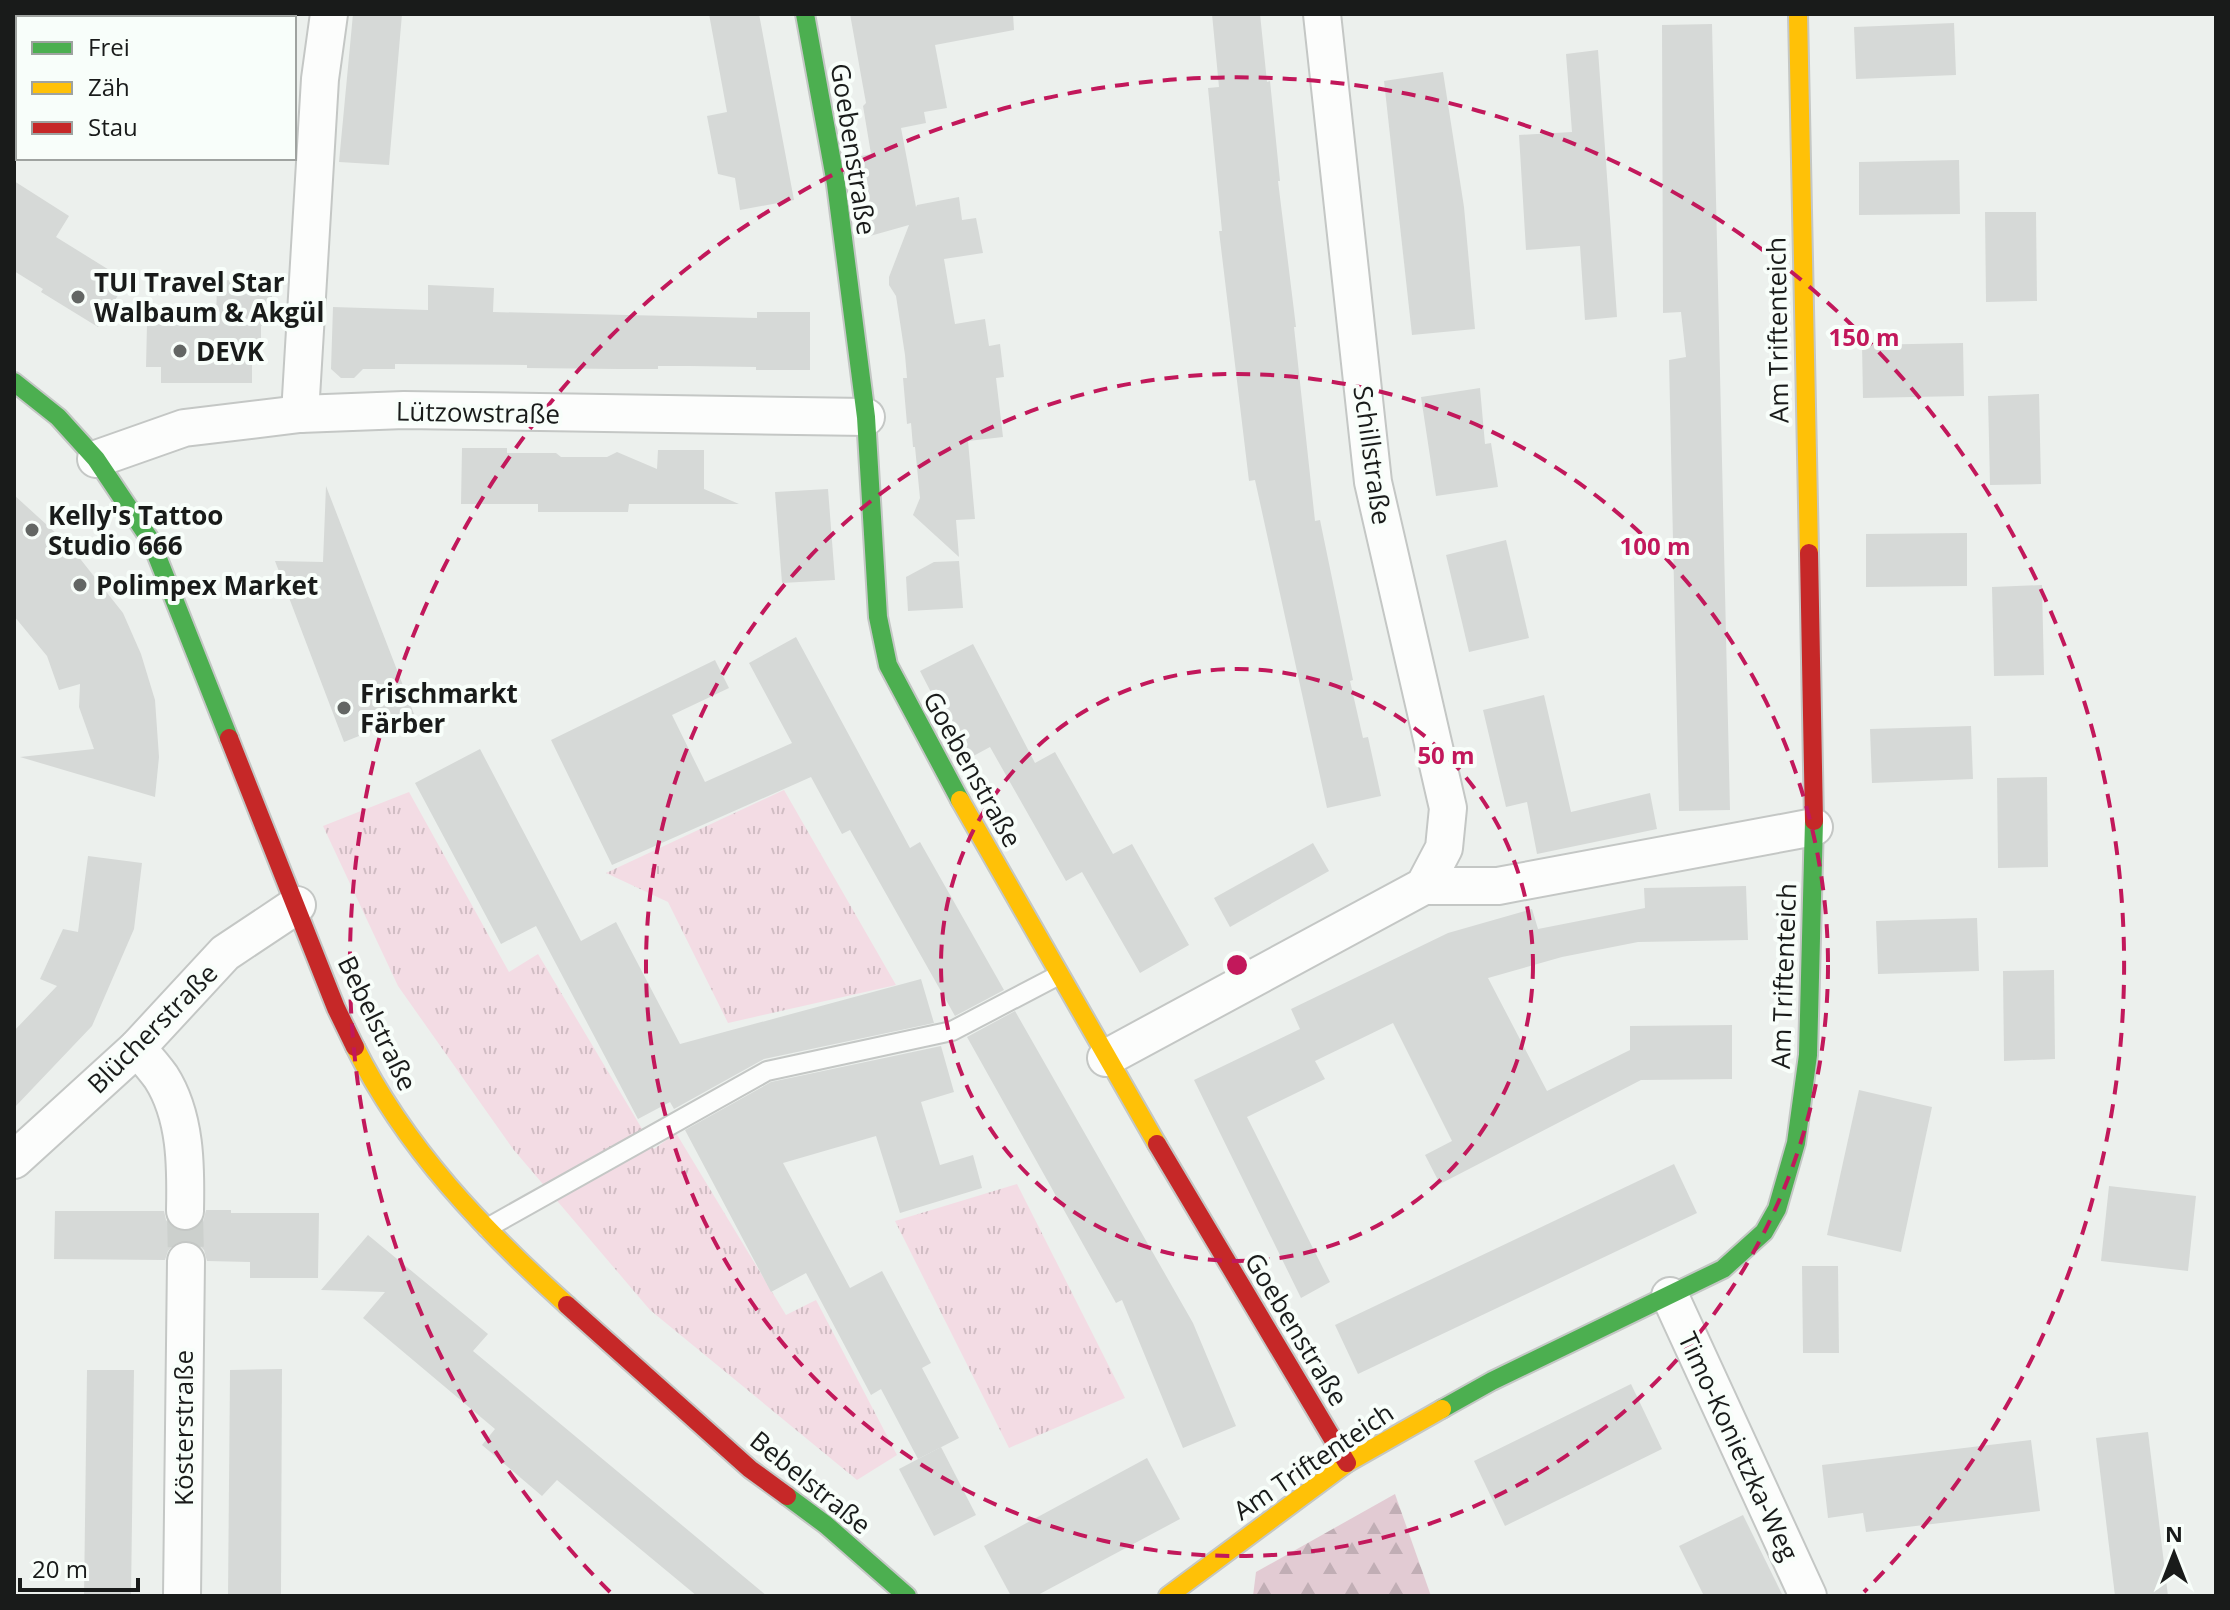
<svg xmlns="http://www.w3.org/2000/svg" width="2230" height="1610" viewBox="0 0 2230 1610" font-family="'Open Sans',sans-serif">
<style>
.grass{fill:url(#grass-tufts)}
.forest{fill:url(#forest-firs)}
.building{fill:#d6d9d7}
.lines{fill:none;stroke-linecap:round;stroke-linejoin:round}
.street-tunnel{stroke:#ccd0cd;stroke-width:36;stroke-dasharray:36 18;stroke-linecap:butt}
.lane-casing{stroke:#c4c7c5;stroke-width:22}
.street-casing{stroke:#c4c7c5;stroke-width:40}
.fast-casing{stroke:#c4c7c5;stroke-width:22}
.slow-casing{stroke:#c4c7c5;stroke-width:22}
.jam-casing{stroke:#c4c7c5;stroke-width:22}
.lane{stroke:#fcfdfc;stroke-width:18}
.street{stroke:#fcfdfc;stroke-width:36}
.fast{stroke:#4caf50;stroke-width:18}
.slow{stroke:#ffc107;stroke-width:18}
.jam{stroke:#c62828;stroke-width:18}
.ring{fill:none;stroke:#c2185b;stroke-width:4;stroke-dasharray:14 10}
.poi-dot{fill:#636664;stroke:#f8fefa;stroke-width:3}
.labels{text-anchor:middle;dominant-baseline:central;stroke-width:8;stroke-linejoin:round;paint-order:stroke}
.street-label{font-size:26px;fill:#191b1a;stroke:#f8fefa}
.poi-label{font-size:26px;font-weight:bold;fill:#191b1a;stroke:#f8fefa;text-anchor:start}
.centre{fill:#c2185b;stroke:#f8fefa;stroke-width:4}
.ring-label{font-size:24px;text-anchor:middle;font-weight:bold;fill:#c2185b;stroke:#f8fefa;stroke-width:8;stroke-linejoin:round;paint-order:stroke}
</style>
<defs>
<pattern id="grass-tufts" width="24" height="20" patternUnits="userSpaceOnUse" patternTransform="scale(2)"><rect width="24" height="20" fill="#f3dce4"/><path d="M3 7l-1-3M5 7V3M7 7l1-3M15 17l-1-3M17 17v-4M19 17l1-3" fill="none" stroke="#d0bcc3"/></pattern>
<pattern id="forest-firs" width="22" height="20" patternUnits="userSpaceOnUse" patternTransform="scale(2)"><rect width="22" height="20" fill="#e2cbd3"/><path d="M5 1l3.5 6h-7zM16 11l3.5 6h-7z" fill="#c1aeb5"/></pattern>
</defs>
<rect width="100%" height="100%" fill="#ecf0ed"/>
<g class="grass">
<polygon points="784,790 896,985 728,1023 668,902 606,873"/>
<polygon points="409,792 509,972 538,954 654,1149 676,1133 786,1315 816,1300 897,1455 857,1480 650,1310 513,1149 398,986 323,826"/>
<polygon points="1017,1184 1125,1398 1009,1448 895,1221"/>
</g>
<polygon class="forest" points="1395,1494 1431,1596 1253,1596 1256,1572"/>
<g class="building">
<polygon points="353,14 402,14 389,165 339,162"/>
<polygon points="709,14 759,14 794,200 740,210 735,178 718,174 707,116 727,112"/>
<polygon points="850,14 1013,14 1014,30 935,45 947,108 924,112 926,123 901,128 916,207 917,205 959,197 962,220 976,218 983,253 944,259 955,324 985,319 989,346 1000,344 1004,377 996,378 1003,437 968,441 975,519 956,520 959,557 913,515 920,498 915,447 913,447 911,423 907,424 903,378 907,378 905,355 896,296 889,285 889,277 909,225 870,236 856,157 871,154 863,106 866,103 862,81"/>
<polygon points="1212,14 1260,14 1267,82 1270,81 1280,181 1278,181 1296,327 1294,327 1315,521 1320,520 1353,680 1350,681 1363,738 1368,737 1381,796 1327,808 1255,480 1249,481 1219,231 1222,231 1208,88 1219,87"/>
<polygon points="1954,23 1956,75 1856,79 1854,27"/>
<polygon points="1712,24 1730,810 1679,811 1669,360 1686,357 1681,312 1663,313 1662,25"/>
<polygon points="1598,50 1617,317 1585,320 1580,246 1526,250 1519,135 1572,132 1566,54"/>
<polygon points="1443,72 1464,207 1475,329 1412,335 1384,81"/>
<polygon points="1959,160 1960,214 1859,215 1859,162"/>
<polygon points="14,181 69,216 56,237 127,281 98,327 41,292 43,289 14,271"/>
<polygon points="1985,212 2036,212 2037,301 1986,302"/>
<polygon points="217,280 272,281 272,326 261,326 261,343 252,343 252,383 161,383 161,367 146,367 147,324 216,325"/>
<polygon points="428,285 494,288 493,312 757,318 757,312 810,312 810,370 756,370 756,367 690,366 658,366 658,369 618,369 527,368 527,365 395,364 395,369 363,369 354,378 341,378 331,369 333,307 428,310"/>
<polygon points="1963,343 1964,396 1863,398 1862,345"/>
<polygon points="1480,388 1485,444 1491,443 1498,487 1436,496 1421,397"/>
<polygon points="2039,394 2041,484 1990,485 1988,396"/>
<polygon points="462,448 507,448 507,453 556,453 561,457 607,457 617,452 657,469 658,450 704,450 704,489 739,504 629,504 628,512 538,512 538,504 461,504"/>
<polygon points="326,486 414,714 344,742 275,561 323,562"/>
<polygon points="828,489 835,580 782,583 775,492"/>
<polygon points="14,495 70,546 123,613 141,654 155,700 159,757 155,797 20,757 94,749 79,707 80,684 59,690 47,656 14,616"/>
<polygon points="1967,533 1967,586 1866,587 1866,534"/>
<polygon points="1506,540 1529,638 1469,652 1446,555"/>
<polygon points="959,561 963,608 908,611 906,577 934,562"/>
<polygon points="2042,585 2044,675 1994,676 1992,587"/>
<polygon points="796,637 910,848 920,842 1004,990 955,1016 850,830 842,834 811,777 612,865 551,740 715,660 729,688 672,715 705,782 792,743 749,663"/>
<polygon points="973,644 1035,763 1055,752 1113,854 1132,844 1189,945 1140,973 1082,872 1066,881 990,747 966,760 920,671"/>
<polygon points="1544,695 1571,812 1650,793 1657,829 1537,854 1527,802 1506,807 1483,710"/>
<polygon points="1971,726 1973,779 1872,783 1870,729"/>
<polygon points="480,749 581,941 616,922 680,1044 921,979 934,1023 764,1059 674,1109 670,1102 638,1119 536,926 501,944 415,783"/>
<polygon points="2047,777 2048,867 1998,868 1997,778"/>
<polygon points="1313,843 1329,871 1230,927 1214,898"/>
<polygon points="88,856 142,863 134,929 92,1026 14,1108 14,1031 57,986 40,979 63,929 78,932"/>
<polygon points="1746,886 1748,940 1638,942 1562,957 1488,978 1547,1091 1630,1050 1630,1026 1732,1025 1732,1079 1641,1080 1440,1184 1425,1155 1452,1141 1393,1023 1315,1061 1325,1079 1247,1117 1330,1282 1301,1298 1194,1080 1300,1029 1291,1009 1448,933 1532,909 1538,929 1645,908 1644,888"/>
<polygon points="1977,918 1979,971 1878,974 1876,921"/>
<polygon points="2054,970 2055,1059 2004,1061 2003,971"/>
<polygon points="1015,1011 1193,1323 1236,1426 1183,1448 1122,1300 1116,1303 967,1037"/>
<polygon points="941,1046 954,1092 921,1102 940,1165 973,1155 982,1188 900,1213 876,1136 783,1163 850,1288 882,1271 931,1363 922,1368 959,1438 918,1459 881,1389 871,1395 806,1273 771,1292 685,1130 771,1082"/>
<polygon points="1859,1090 1932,1107 1901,1252 1827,1235"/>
<polygon points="1674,1164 1697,1213 1358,1374 1335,1325"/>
<polygon points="2109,1186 2196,1196 2188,1271 2101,1261"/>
<polygon points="206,1210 231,1210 231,1213 319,1213 318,1278 250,1278 250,1262 207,1261 204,1250 197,1243 187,1240 175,1243 168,1251 165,1260 54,1259 55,1211 164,1211 166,1220 174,1229 185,1232 196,1229 203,1222"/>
<polygon points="368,1235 488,1334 473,1351 767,1596 697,1596 557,1480 542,1496 482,1445 495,1429 363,1318 385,1292 321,1290"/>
<polygon points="1802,1266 1838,1266 1839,1353 1803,1353"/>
<polygon points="282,1369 281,1596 228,1596 230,1370"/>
<polygon points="87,1370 134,1370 131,1596 84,1596"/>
<polygon points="1631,1384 1662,1449 1505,1526 1474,1461"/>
<polygon points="2148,1432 2168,1596 2115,1596 2096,1438"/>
<polygon points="2031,1440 2040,1511 1866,1532 1863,1513 1828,1518 1822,1465"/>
<polygon points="941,1447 976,1515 934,1536 899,1469"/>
<polygon points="1147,1458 1180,1519 1036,1596 1011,1596 984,1546"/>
<polygon points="1743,1515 1783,1596 1704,1596 1679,1546"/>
</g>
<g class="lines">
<polyline class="street-tunnel" points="185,1211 186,1261"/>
<g class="lane-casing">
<polyline id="lane" points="487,1228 767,1071 952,1031 1059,975"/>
</g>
<g class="street-casing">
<g id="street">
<polyline points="300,414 320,79 329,14"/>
<polyline points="96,459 184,428 300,414 404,410 866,417"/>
<polyline points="1424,886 1498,886 1814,827"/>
<path d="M137,1048C145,1057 154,1067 161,1077C186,1116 186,1166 185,1211"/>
<polyline points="1106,1058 1424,886 1444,848 1448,808 1373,482 1322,14"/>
<polyline points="14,1160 137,1048 225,953 297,905"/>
<polyline points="1670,1296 1808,1596"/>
<polyline points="182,1596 186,1261"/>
</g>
</g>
<g class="fast-casing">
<g id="fast">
<polyline points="805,14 836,184 866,417 878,617 888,665 960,800"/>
<polyline points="14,382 58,417 96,459 151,541 229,738"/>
<polyline points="1442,1409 1492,1381 1723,1269 1764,1232 1777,1209 1796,1143 1808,1055 1814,821"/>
<polyline points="787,1496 826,1525 907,1596"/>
</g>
</g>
<g class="slow-casing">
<g id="slow">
<polyline points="1798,14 1809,553"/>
<polyline points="960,800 1157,1144"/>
<path d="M355,1047C405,1148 484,1230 567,1305"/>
<polyline points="1168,1596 1347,1463 1442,1409"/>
</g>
</g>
<g class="jam-casing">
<g id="jam">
<polyline points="1809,553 1814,821"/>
<polyline points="229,738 336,1008 355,1047"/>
<polyline points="1157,1144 1347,1463"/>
<polyline points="567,1305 750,1469 787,1496"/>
</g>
</g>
<use href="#lane" class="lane"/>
<use href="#street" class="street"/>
<use href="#fast" class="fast"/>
<use href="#slow" class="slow"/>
<use href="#jam" class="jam"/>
</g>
<g class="ring">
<circle cx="1237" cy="965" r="296"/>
<circle cx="1237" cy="965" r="591"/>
<path d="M610 1592A887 887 0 1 1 1864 1592"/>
</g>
<g class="poi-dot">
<circle cx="78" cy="297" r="8"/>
<circle cx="180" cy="351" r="8"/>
<circle cx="32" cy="530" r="8"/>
<circle cx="80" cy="585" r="8"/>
<circle cx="344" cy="708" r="8"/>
</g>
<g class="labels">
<g class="street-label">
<text transform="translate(854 149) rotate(81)">Goebenstraße</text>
<text transform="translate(1777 330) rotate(-91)">Am Triftenteich</text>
<text transform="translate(478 412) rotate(1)">Lützowstraße</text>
<text transform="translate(1373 455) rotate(82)">Schillstraße</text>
<text transform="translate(973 769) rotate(61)">Goebenstraße</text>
<text transform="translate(1783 976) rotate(-88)">Am Triftenteich</text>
<text transform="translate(378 1023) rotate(64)">Bebelstraße</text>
<text transform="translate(152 1028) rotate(-45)">Blücherstraße</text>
<text transform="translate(1297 1329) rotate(59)">Goebenstraße</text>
<text transform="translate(183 1428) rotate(-90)">Kösterstraße</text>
<text transform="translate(1739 1446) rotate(65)">Timo-Konietzka-Weg</text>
<text transform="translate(1313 1461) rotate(-34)">Am Triftenteich</text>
<text transform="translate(811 1482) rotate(39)">Bebelstraße</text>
</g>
<g class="poi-label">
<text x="94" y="282">TUI Travel Star<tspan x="94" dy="30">Walbaum &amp; Akgül</tspan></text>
<text x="196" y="351">DEVK</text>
<text x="48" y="515">Kelly's Tattoo<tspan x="48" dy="30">Studio 666</tspan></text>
<text x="96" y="585">Polimpex Market</text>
<text x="360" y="693">Frischmarkt<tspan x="360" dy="30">Färber</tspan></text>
</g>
</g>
<circle cx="1237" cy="965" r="12" class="centre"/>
<g class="ring-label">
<text x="1864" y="346">150 m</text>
<text x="1655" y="555">100 m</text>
<text x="1446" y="764">50 m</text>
</g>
<rect width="2230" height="1610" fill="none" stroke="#191b1a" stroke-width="32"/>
<rect x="16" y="16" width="280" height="144" fill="#f8fefa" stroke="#9fa3a0" stroke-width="2"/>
<rect x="32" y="42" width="40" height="12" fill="#4caf50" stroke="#9fa3a0" stroke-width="2"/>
<text x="88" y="56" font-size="24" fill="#191b1a">Frei</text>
<rect x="32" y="82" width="40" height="12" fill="#ffc107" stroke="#9fa3a0" stroke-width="2"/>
<text x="88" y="96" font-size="24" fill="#191b1a">Zäh</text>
<rect x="32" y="122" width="40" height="12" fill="#c62828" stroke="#9fa3a0" stroke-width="2"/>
<text x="88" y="136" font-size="24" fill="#191b1a">Stau</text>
<g transform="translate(2174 1554)" stroke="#f8fefa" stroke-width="6" paint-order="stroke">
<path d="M0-6L14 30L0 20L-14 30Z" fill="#191b1a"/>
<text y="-12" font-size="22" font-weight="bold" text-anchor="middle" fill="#191b1a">N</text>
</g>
<path d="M20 1578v12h118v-12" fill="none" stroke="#191b1a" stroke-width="4"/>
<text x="32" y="1578" font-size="24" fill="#191b1a" stroke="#f8fefa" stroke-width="6" paint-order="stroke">20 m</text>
</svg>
